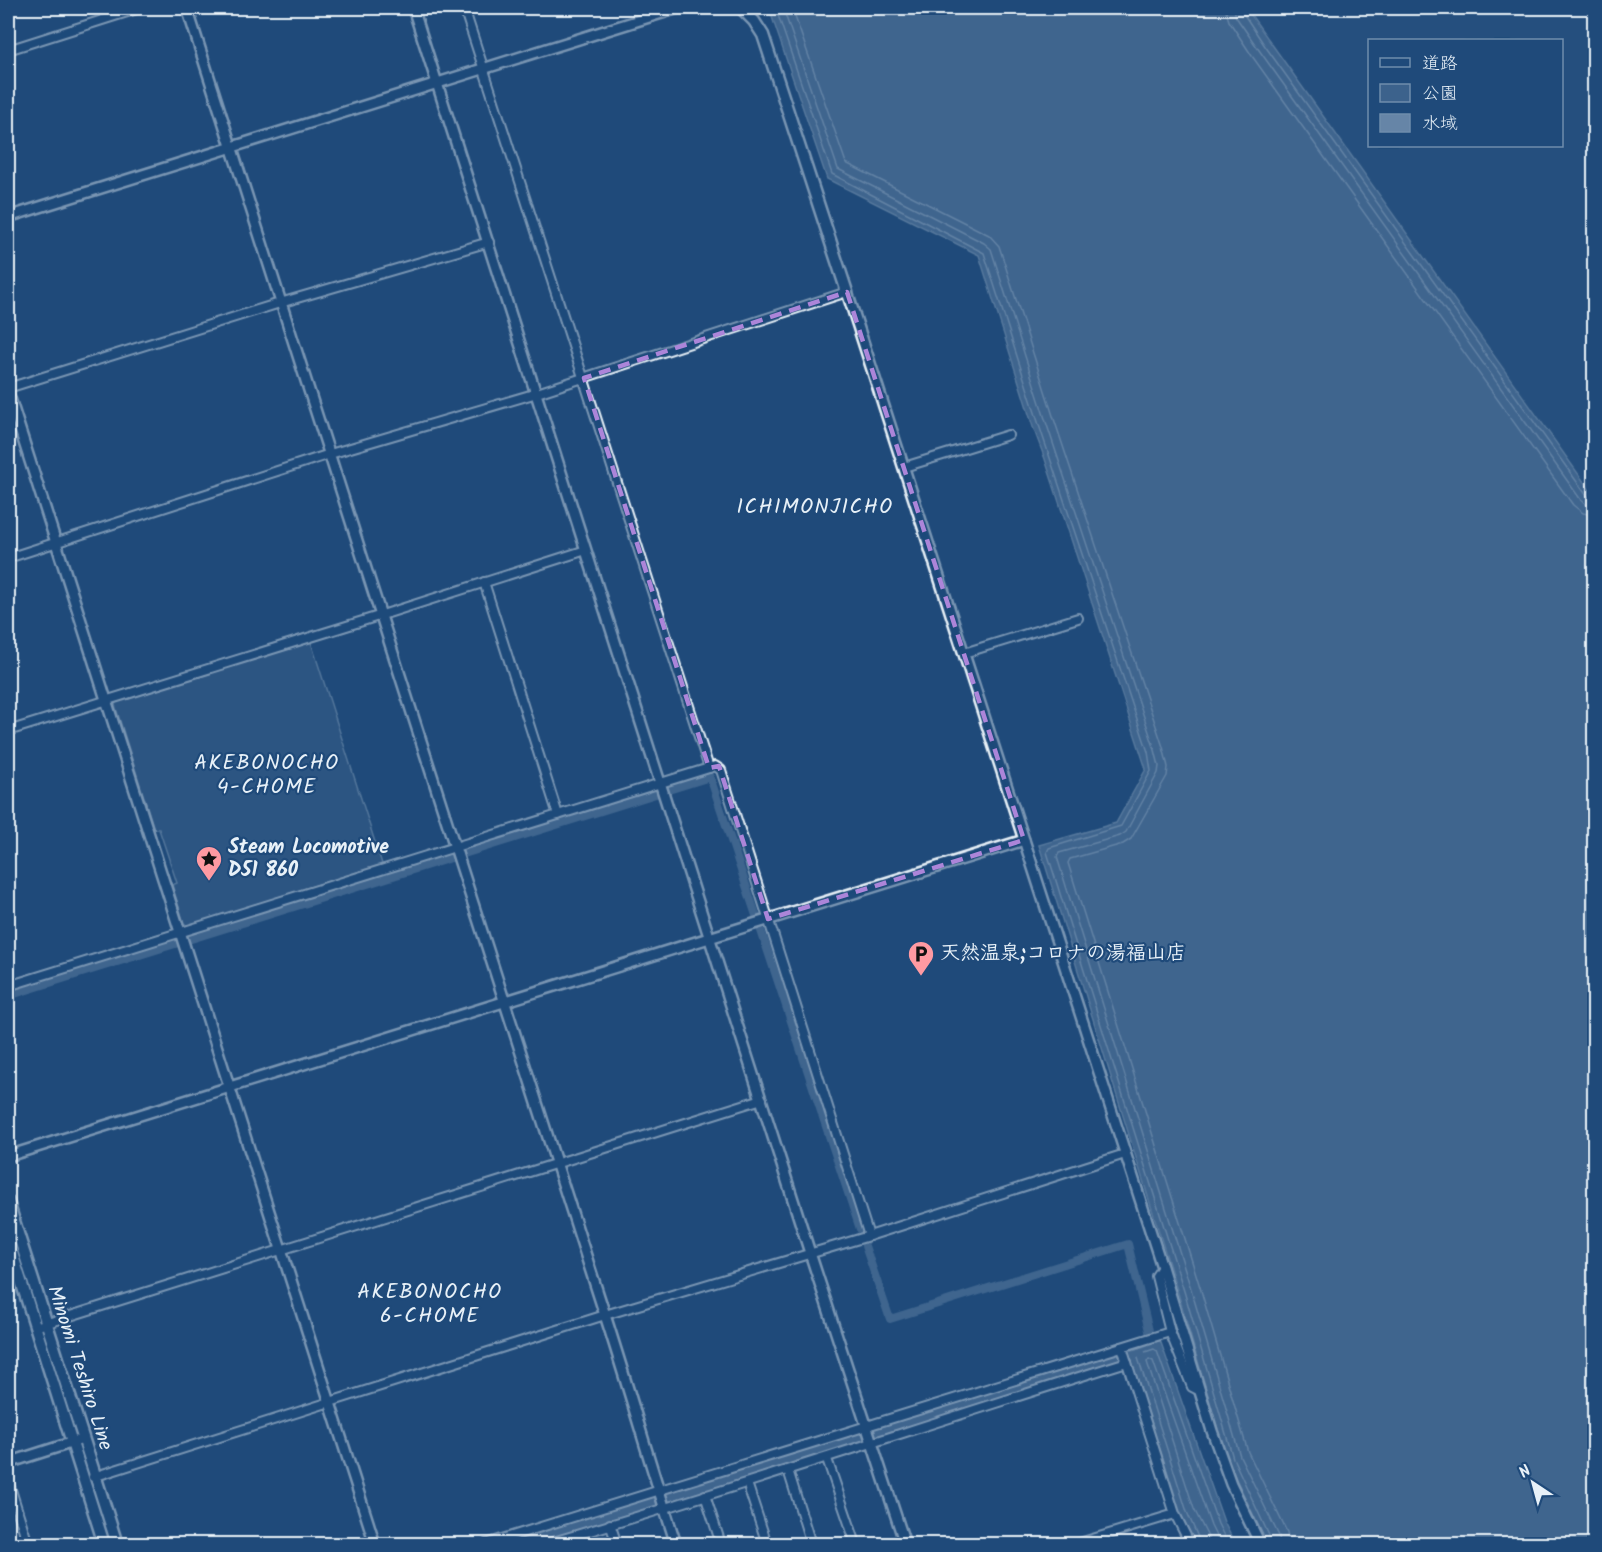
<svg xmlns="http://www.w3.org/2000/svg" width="1602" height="1552" viewBox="0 0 1602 1552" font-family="Kalam,'Klee One',sans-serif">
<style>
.built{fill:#2e5683;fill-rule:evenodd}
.green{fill:#3c628c;stroke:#92aac2;stroke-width:1.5}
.water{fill:#6685a7;stroke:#9ab0c7;stroke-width:1.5}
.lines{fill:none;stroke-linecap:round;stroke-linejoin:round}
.shore{stroke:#b4c6d8;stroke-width:1.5}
.canal{stroke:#6685a7;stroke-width:8}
.minor-casing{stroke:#e8f1f8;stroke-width:12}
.tertiary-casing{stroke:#e8f1f8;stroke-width:14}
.secondary-casing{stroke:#e8f1f8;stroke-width:15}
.minor{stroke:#1f4a7a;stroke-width:8}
.tertiary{stroke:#1f4a7a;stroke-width:9}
.secondary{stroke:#1f4a7a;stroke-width:10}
.marked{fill:none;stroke:#ac85d9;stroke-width:4.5;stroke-dasharray:12 8;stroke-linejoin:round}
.labels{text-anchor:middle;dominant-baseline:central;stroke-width:4.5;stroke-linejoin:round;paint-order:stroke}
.poi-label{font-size:20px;font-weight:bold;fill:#e8f1f8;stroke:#1f4a7a;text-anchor:start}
.street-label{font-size:20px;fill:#e8f1f8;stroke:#1f4a7a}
.neighbourhood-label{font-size:21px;letter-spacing:1.5px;fill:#e8f1f8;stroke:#1f4a7a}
</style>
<rect width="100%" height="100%" fill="#1f4a7a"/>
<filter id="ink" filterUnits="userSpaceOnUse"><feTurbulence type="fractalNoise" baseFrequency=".0167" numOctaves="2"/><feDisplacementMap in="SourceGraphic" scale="12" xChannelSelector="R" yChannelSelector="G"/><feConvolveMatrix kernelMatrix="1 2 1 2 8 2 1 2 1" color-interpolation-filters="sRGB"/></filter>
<g filter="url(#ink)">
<path class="built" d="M1246,8H1594V496L1270,43ZM1370,40H1562V146H1370Z"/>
<polygon class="green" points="311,642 382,864 188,926 184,923 172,885 177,883 159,829 154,829 115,705 116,702"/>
<g class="water">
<polygon points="764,8 1246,8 1594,496 1594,1544 1268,1544 1265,1539 1227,1460 1178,1293 1039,845 1116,823 1146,769 1045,459 1033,427 979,255 827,179 771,14"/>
<polygon points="1160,1340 1224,1522 1235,1544 1196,1544 1181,1514 1129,1352"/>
</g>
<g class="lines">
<g class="shore">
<polyline points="773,8 777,12 832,174 984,253 1039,425 1148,752 1151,771 1121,826 1049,848 1047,852 1184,1291 1233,1458 1273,1544"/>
<polyline points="783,8 838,169 984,243 991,249 1046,422 1155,750 1159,766 1158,773 1126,832 1120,836 1059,853 1057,857 1191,1289 1240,1456 1279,1536 1280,1544"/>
<polyline points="792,8 846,163 989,235 999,246 1054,419 1163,747 1168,767 1167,776 1131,839 1123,844 1070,859 1068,863 1200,1287 1248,1452 1287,1532 1289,1544"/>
<polyline points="1225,8 1229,21 1252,56 1573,505 1583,513 1594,515"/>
<polyline points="1234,8 1236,17 1259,50 1581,500 1587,505 1594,506"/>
<polyline points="1242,8 1243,13 1265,46 1587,496 1594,499"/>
<polyline points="1201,1544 1187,1512 1138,1358 1139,1354 1154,1349 1157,1351 1218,1524 1228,1544"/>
<polyline points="1209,1544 1208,1537 1194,1509 1147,1362 1149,1359 1153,1361 1211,1526 1220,1544"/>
</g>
<g class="canal">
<polyline points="8,996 710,777 860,1229"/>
<polyline points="865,1246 890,1319 1128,1244 1152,1343"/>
<polyline points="519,1544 1120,1357 1141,1353"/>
</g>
<g class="minor-casing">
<g id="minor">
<polyline points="8,50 140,8"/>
<polyline points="8,388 280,303 489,242"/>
<polyline points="904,467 1008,435"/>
<polyline points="8,558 330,454 537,393 847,292"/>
<polyline points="484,582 558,815"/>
<polyline points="964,653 1078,618"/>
<polyline points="8,731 382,615 586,550"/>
<polyline points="709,768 715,766 721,770 869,1236"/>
<polyline points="8,986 709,768 464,8"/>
<polyline points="35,1327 762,1099"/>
<polyline points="1170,1332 1192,1387 1200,1391"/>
<polyline points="1122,1347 1175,1514 1190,1544"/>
<polyline points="827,1459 856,1544"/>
<polyline points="788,1470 811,1544"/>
<polyline points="93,1477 605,1315 869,1236 1125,1154"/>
<polyline points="8,1480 28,1544"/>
<polyline points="747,1483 767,1544"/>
<polyline points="705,1495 721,1544"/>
<polyline points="610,1524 617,1544"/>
<polyline points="486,1544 1170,1332 1156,1276 1162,1267"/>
<path d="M546,1544C741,1487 933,1422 1127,1362"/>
<polyline points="1076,1544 1175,1514"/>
</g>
</g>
<g class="tertiary-casing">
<g id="tertiary">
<path d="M187,8C326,442 464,878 604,1312C629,1389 651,1468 676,1544"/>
<polyline points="413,8 810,1253 905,1544"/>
<polyline points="8,217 678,8"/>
<polyline points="847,292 1162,1267 1212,1431 1231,1484 1260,1544"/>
<polyline points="8,392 375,1544"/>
<polyline points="8,1156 1024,840"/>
<polyline points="8,1463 83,1439"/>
</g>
</g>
<g class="secondary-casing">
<g id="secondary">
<polyline points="741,8 754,21 763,35 847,292"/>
<polyline points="8,1202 117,1544"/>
<polyline points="8,1240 104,1544"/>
</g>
</g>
<use href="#minor" class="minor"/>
<use href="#tertiary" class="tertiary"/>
<use href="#secondary" class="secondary"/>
</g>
</g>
<path d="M0 0H1602V1552H0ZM847,292L1024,840L768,919L719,766L709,768L584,378Z" fill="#1f4a7a" fill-opacity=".55" fill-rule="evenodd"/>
<path class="marked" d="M847,292L1024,840L768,919L719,766L709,768L584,378Z"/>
<defs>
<g id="sight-pin" transform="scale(1.35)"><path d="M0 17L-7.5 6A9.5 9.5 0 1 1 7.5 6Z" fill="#ff9aa2" stroke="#1f4a7a"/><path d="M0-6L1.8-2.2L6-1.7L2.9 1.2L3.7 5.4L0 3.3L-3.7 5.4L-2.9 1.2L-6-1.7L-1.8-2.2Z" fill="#111"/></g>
<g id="parking-pin" transform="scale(1.35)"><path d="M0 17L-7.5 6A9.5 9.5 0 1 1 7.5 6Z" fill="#ff9aa2" stroke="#1f4a7a"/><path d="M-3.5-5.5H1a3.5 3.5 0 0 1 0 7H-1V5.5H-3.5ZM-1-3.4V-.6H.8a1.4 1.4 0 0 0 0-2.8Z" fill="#111"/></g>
</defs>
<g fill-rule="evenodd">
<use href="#sight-pin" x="209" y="859"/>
<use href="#parking-pin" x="921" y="954"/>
</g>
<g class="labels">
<g class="poi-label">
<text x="228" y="848">Steam Locomotive<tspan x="228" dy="23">D51 860</tspan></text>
<text x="940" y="954">天然温泉;コロナの湯福山店</text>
</g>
<g class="street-label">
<text transform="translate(79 1368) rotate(72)">Minomi Teshiro Line</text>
</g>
<g class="neighbourhood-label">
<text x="815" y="507">ICHIMONJICHO</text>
<text x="267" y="763">AKEBONOCHO<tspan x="267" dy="24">4-CHOME</tspan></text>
<text x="430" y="1292">AKEBONOCHO<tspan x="430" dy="24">6-CHOME</tspan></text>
</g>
</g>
<rect width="1602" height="1552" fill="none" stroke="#1f4a7a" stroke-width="30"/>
<rect x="15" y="15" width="1572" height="1522" fill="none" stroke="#e8f1f8" stroke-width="2" filter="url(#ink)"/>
<rect x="1368" y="39" width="195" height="108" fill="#1f4a7a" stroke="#6f8dac" stroke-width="1.5"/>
<rect x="1380" y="58" width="30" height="9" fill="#1f4a7a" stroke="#6f8dac" stroke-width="1.5"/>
<text x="1422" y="69" font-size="18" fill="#e8f1f8">道路</text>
<rect x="1380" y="84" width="30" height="18" fill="#3c628c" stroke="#6f8dac" stroke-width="1.5"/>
<text x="1422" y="99" font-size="18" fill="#e8f1f8">公園</text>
<rect x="1380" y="114" width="30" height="18" fill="#6685a7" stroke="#6f8dac" stroke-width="1.5"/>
<text x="1422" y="129" font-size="18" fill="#e8f1f8">水域</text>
<g transform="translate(1533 1483) rotate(324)" stroke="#1f4a7a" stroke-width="4.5" paint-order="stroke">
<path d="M0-4.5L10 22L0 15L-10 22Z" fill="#e8f1f8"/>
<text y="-9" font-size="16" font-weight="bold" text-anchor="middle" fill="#e8f1f8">N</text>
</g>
</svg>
